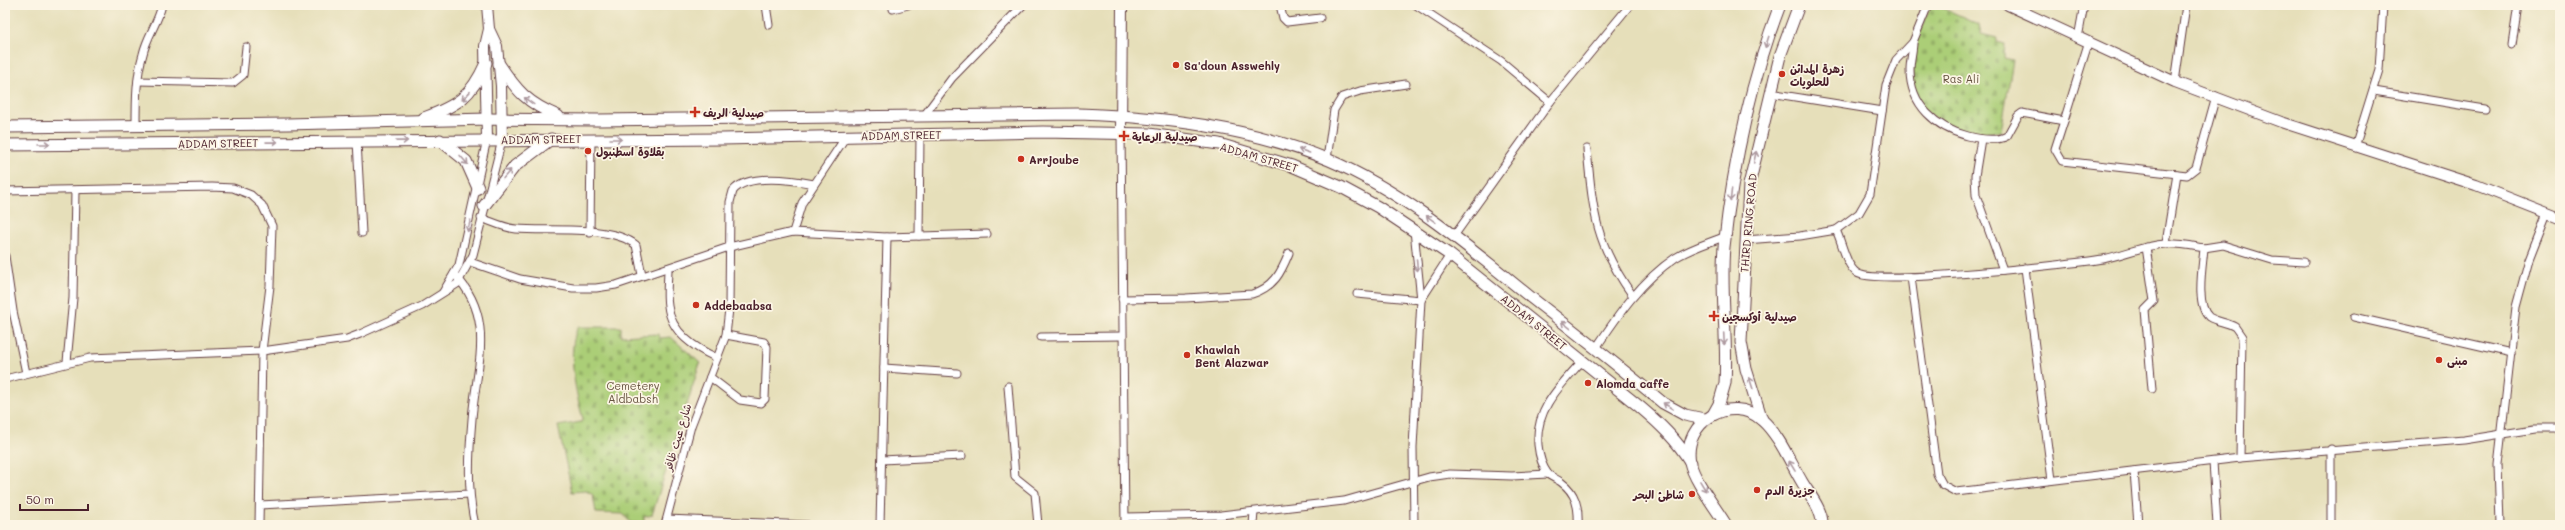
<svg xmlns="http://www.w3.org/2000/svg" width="2565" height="530" viewBox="0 0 2565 530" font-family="Mali,'Playpen Sans Arabic',sans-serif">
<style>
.cemetery{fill:url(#cemetery-stones);stroke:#7a7651}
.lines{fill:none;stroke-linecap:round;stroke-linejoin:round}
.street-casing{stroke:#613c40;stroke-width:9}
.secondary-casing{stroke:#613c40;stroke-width:12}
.primary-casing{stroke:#613c40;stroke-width:13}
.street{stroke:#fff;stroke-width:7}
.secondary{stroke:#fff;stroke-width:10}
.primary{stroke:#fff;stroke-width:11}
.oneway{stroke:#ae9aa0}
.poi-dot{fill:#c8321e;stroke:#fcf5e5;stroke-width:1.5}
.labels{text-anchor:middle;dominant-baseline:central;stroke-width:3.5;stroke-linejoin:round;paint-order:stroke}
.poi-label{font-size:11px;font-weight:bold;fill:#4a1f2b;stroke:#fcf5e5;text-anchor:start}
.park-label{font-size:11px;fill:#675442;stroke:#fcf5e5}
.street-label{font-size:11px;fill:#4a1f2b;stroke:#fcf5e5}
</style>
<defs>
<pattern id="cemetery-stones" width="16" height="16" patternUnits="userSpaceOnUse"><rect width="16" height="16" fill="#abce77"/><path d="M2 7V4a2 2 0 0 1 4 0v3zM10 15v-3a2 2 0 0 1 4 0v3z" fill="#95b067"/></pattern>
</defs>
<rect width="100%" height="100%" fill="#fcf5e5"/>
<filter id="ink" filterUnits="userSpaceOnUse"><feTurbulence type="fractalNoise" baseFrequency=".025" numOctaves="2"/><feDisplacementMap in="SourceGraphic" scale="8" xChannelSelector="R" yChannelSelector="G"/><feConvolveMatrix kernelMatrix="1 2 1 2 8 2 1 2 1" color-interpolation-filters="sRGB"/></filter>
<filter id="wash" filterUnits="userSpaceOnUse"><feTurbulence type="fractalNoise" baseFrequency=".012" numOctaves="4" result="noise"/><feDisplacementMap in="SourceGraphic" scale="16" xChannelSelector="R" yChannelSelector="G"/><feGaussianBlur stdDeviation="0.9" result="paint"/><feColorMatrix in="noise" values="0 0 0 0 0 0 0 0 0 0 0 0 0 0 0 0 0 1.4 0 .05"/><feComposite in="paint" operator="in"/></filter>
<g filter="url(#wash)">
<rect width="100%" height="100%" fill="#e6dfba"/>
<g class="cemetery">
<polygon points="1931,5 1936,5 1979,24 1981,34 1997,38 1997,42 2005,44 2004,58 2013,60 2001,131 1979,134 1948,128 1921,108 1912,83 1913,51"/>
<path d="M578,327H621V336L658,334L660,338L671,337L700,363L652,515L644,517V524L631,523L623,514L596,513L593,495L586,491L572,492L558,426L581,422L583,419C576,394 566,351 578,327Z"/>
</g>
</g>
<g filter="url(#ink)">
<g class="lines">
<g class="street-casing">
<g id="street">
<polyline points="766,5 769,25"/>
<polyline points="1280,5 1283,18 1287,22 1320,18"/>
<polyline points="1416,5 1501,61 1550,102"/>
<polyline points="893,9 908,5"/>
<polyline points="2078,38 2084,5"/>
<path d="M1913,42C1913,51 1910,60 1910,70C1910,105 1936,128 1968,136C1980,139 1996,142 2007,136L2018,116L2022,113L2064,121L2088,44"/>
<polyline points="2512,45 2518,5"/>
<polyline points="138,81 233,83 243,75 246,47"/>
<polyline points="2175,82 2186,5"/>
<polyline points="2374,91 2485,109"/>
<polyline points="1770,93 1882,111"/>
<polyline points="923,117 952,78 1023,5"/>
<polyline points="2064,121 2055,149 2062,161 2187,175 2196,168 2216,96"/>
<path d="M136,125C136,101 136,77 143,54C147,36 158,23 162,5"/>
<polyline points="1121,133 1125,525"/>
<polyline points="1981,139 1975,176 1976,195 2003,270"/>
<polyline points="357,141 362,233"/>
<polyline points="2355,147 2379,70 2383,5"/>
<path d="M1587,149C1593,213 1595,243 1633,296"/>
<polyline points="1327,159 1334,110 1342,97 1360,91 1406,84"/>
<polyline points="5,191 212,187 233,188 251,195 262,205 272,226 270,286 262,351 90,358 5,379"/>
<path d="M481,218C493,222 504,228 516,229C548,232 610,224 636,245L642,275"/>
<polyline points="1836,230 1859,213 1870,194 1886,85 1896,60 1913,42 1928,5"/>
<polyline points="793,232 802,203 847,135"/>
<polyline points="590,233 591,139"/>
<polyline points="919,236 920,134"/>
<polyline points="1454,236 1550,102 1630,5"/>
<path d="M1745,240L1800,236L1836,230C1842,242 1846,266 1857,273C1874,286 2071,264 2103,259C2124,255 2144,245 2165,244C2178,243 2192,246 2204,248C2203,264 2195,305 2209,317C2217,322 2227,322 2235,327L2242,337L2240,458"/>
<polyline points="2166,243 2177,174"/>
<polyline points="2146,247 2154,301 2145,310 2152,389"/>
<polyline points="2204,248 2223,245 2272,260 2304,262"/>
<polyline points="5,256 13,311 26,373"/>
<polyline points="470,262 520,279 573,288 596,288 616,285 729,247 793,232 887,237 987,234"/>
<path d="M668,268C668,281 666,293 668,306C671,333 695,348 717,358"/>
<polyline points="2025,268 2052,480"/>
<path d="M454,274C497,318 476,366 472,419C469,454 467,491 475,525"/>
<polyline points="1911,277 1937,474 1943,485 1956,492 2240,458 2464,440 2534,429 2560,429"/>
<polyline points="443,292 459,265 487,139"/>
<polyline points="1357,294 1421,300"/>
<path d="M1122,299L1186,298L1252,294C1274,287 1281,273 1289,253"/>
<polyline points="1421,300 1450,255"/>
<polyline points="2354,317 2511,353"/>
<polyline points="1041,337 1122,336"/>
<path d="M1596,348C1618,315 1641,281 1675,258C1691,248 1709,243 1726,236"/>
<polyline points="67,362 73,298 75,191"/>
<polyline points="884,368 957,373"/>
<polyline points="710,377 740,400 761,403 765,399 767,347 764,342 726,335"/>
<polyline points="1008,386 1015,477 1035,493 1038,525"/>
<polyline points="2331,449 2331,525"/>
<polyline points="882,460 962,456"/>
<polyline points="2213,462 2217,525"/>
<polyline points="2134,471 2138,525"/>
<polyline points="260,505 469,494"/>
<polyline points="1126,517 1221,515 1344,501 1429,477 1450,474 1512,476 1548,474"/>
<polyline points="667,519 808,525"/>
<polyline points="259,525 262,351 347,339 360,334 422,306 457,284 473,255 502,140"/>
<path d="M665,525L691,426L726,335L729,309L730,202L733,191C747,173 794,180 814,184"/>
<polyline points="880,525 887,237"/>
<polyline points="1253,525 1254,512"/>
<polyline points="1414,525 1413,447 1421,300 1414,230"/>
<path d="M1578,525C1579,507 1576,493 1561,482C1557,479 1551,477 1548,474C1542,466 1539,455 1538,445C1535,409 1560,386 1582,361"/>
<polyline points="2500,525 2498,465 2516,307 2529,259 2547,213"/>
</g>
</g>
<g class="secondary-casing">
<g id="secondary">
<polyline points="487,5 489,29 497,46 501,86 502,140"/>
<polyline points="2008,5 2175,82 2281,122 2476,185 2560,218"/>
<polyline points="1121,133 1122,5"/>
<polyline points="487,139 485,46 489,29"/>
</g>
</g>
<g class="primary-casing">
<g id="primary">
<path d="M499,64C517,91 527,103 558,116"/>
<path d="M424,118C458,105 471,97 486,63"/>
<path d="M5,127L287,124L488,119L599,120L1079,114C1163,117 1250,127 1329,160C1404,192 1466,245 1529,296C1574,331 1619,366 1663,403L1685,415L1704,419"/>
<polyline points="440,140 466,161 478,188"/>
<path d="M5,145L722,139L1043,132L1149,134L1219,144L1292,166L1341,187L1378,207L1450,255L1640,407C1660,424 1677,440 1691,463"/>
<polyline points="484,206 515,166 551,139"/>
<path d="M1714,413L1719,404L1725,383C1728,338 1720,292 1724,247C1733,164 1750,83 1780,5"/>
<polyline points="1762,420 1746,369 1741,342 1749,185 1780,56 1799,5"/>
<path d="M1726,525C1716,508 1694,481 1690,462C1682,422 1731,393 1762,420C1779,435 1790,462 1802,482C1809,494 1823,510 1822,525"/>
</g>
</g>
<use href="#street" class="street"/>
<use href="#secondary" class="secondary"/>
<use href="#primary" class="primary"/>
</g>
<defs><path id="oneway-shaft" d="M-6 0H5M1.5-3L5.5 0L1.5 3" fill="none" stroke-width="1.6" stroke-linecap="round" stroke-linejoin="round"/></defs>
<g class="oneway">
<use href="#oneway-shaft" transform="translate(1767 42) rotate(108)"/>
<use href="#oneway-shaft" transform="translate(466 96) rotate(133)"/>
<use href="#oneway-shaft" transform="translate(529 101) rotate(-144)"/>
<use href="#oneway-shaft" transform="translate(616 139)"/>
<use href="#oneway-shaft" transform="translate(402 141) rotate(-1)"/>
<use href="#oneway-shaft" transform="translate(272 142) rotate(-1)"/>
<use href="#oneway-shaft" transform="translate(44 144)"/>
<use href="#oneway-shaft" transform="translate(1304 151) rotate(-161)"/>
<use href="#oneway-shaft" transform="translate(1755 157) rotate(-78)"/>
<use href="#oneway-shaft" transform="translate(464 160) rotate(49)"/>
<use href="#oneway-shaft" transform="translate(507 174) rotate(-49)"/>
<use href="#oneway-shaft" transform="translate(1731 195) rotate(96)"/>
<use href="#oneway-shaft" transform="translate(1431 219) rotate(-144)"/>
<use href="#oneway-shaft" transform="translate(469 226) rotate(104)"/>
<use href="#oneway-shaft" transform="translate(1417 265) rotate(85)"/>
<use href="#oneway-shaft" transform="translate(1566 325) rotate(-142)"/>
<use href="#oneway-shaft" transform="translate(1724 339) rotate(87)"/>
<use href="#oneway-shaft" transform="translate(1751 383) rotate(-108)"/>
<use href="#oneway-shaft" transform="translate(1668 406) rotate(-147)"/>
<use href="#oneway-shaft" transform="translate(1792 466) rotate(-121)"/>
<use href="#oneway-shaft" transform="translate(1703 486) rotate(59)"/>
</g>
</g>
<g class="poi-dot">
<circle cx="1176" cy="65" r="4"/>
<circle cx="1782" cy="74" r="4"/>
<path d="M693 106h4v4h4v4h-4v4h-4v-4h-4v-4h4z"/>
<path d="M1122 130h4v4h4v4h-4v4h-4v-4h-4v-4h4z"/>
<circle cx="588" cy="151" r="4"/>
<circle cx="1021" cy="159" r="4"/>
<circle cx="696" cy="305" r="4"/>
<path d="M1712 310h4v4h4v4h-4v4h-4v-4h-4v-4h4z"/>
<circle cx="1187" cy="355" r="4"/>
<circle cx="2439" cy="360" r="4"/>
<circle cx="1588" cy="383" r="4"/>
<circle cx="1757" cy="490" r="4"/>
<circle cx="1692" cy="494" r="4"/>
</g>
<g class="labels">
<g class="poi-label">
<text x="1184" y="65">Sa'doun Asswehly</text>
<text x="1790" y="68">زهرة المدائن<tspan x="1790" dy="13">للحلويات</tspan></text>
<text x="703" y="112">صيدلية الريف</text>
<text x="1132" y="136">صيدلية الرعاية</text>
<text x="596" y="151">بقلاوة اسطنبول</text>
<text x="1029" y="159">Arrjoube</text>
<text x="704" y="305">Addebaabsa</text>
<text x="1722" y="316">صيدلية أوكسجين</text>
<text x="1195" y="349">Khawlah<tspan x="1195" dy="13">Bent Alazwar</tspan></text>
<text x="2447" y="360">مبنى</text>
<text x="1596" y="383">Alomda caffe</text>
<text x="1765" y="490">جزيرة الدم</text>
<text x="1684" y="494" text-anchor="end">شاطئ البحر</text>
</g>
<g class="park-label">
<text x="1961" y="78">Ras Ali</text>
<text x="633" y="385">Cemetery<tspan x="633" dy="13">Aldbabsh</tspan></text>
</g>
<g class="street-label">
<text transform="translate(901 135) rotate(-1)">ADDAM STREET</text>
<text transform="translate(541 139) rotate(-1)">ADDAM STREET</text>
<text transform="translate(218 143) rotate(-1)">ADDAM STREET</text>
<text transform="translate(1259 157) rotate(16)">ADDAM STREET</text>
<text transform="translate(1748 223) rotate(-85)">THIRD RING ROAD</text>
<text transform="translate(1534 322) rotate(39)">ADDAM STREET</text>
<text transform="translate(677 437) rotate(-73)">شارع عيت ظافر</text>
</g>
</g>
<rect width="2565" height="530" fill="none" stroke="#fcf5e5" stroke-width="20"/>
<path d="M20 504v6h68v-6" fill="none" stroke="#4a1f2b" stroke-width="2"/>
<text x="26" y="504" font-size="12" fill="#4a1f2b" stroke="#fcf5e5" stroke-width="3" paint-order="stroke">50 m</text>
</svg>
